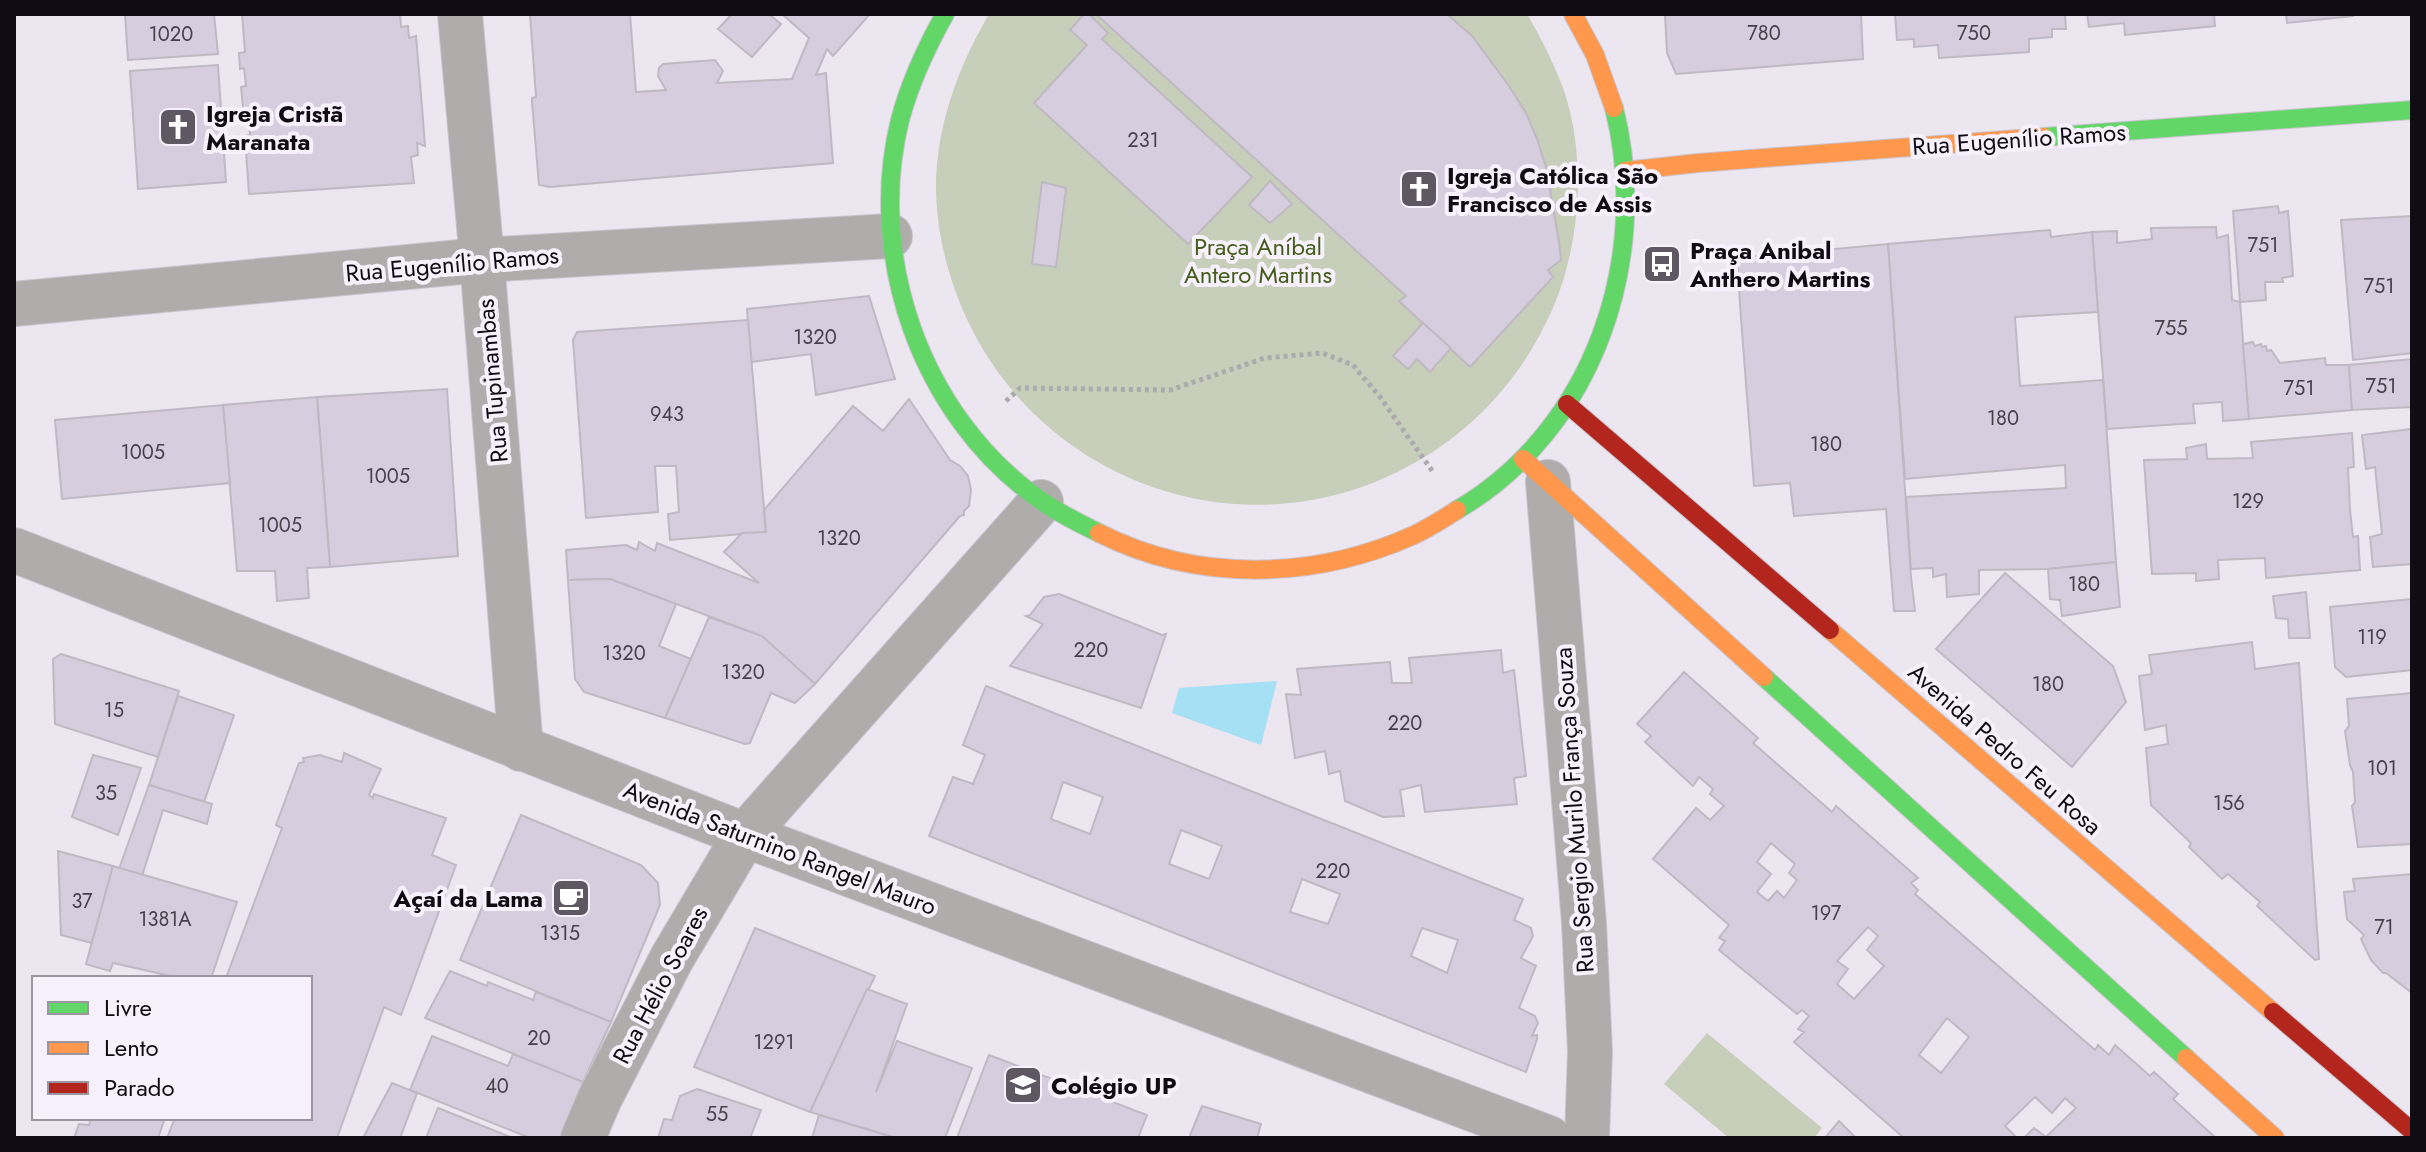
<svg xmlns="http://www.w3.org/2000/svg" width="2426" height="1152" viewBox="0 0 2426 1152" font-family="Jost,sans-serif">
<style>
.green{fill:#c7cfba}
.water{fill:#a5e0f4}
.building{fill:#d6cede;stroke:#beb9c2;stroke-width:2;fill-rule:evenodd}
.lines{fill:none;stroke-linecap:round;stroke-linejoin:round}
.street-casing{stroke:#c9c4cd;stroke-width:46}
.fast-casing{stroke:#c9c4cd;stroke-width:20}
.slow-casing{stroke:#c9c4cd;stroke-width:20}
.jam-casing{stroke:#c9c4cd;stroke-width:20}
.path{stroke:#adaaae;stroke-width:5;stroke-dasharray:4 4;stroke-linecap:butt}
.street{stroke:#aeadab;stroke-width:44}
.fast{stroke:#63d668;stroke-width:18}
.slow{stroke:#ff974d;stroke-width:18}
.jam{stroke:#b3261e;stroke-width:18}
.labels{text-anchor:middle;dominant-baseline:central;stroke-width:8;stroke-linejoin:round;paint-order:stroke}
.number-label{font-size:20px;fill:#454049}
.poi-label{font-size:24px;font-weight:bold;fill:#100c13;stroke:#f7f0fd;text-anchor:start}
.street-label{font-size:24px;fill:#100c13;stroke:#f7f0fd}
.park-label{font-size:24px;fill:#455d1b;stroke:#f7f0fd}
</style>
<rect width="100%" height="100%" fill="#ece6f1"/>
<g class="green">
<path d="M989,14H1527C1541,38 1553,62 1563,88C1587,156 1581,245 1552,310C1522,378 1472,433 1405,468C1233,559 1020,474 955,290C940,248 932,200 938,155C945,104 963,59 989,14Z"/>
<polygon points="1707,1033 1822,1128 1814,1138 1729,1138 1664,1084"/>
</g>
<polygon class="water" points="1277,681 1261,745 1172,713 1179,688"/>
<g class="building">
<polygon points="125,14 214,14 218,54 128,60"/>
<polygon points="242,14 400,14 401,27 408,26 409,38 416,36 423,119 425,146 417,143 418,155 411,157 414,183 249,194 245,136 250,135 249,120 244,117 241,87 246,86 244,68 240,69 239,53 245,52"/>
<polygon points="530,14 630,14 636,92 666,90 658,76 659,68 663,64 715,60 723,71 717,83 792,79 809,38 782,14 870,14 833,56 827,49 816,75 826,73 833,163 550,187 539,185 532,102 532,98 536,97"/>
<polygon points="732,14 769,14 781,24 752,57 718,29"/>
<polygon points="1084,14 1089,14 1108,33 1102,39 1252,177 1188,244 1034,103 1087,45 1070,30"/>
<polygon points="1101,14 1447,14 1472,36 1509,86 1527,115 1537,139 1546,167 1559,242 1561,260 1548,270 1553,277 1470,367 1399,301 1406,296 1098,16"/>
<polygon points="1665,14 1861,14 1863,59 1676,74 1667,53"/>
<polygon points="1895,14 2065,14 2066,29 2052,29 2052,37 2029,39 2029,52 1939,58 1938,45 1914,47 1914,39 1897,40"/>
<polygon points="2087,14 2221,14 2214,15 2215,26 2125,35 2124,23 2089,27"/>
<polygon points="2286,14 2353,14 2353,16 2287,23"/>
<polygon points="218,65 226,182 138,189 130,71"/>
<polygon points="1270,181 1292,204 1270,223 1249,205"/>
<polygon points="1042,182 1066,188 1056,267 1032,264"/>
<polygon points="2278,206 2279,213 2288,211 2293,276 2282,278 2283,282 2265,282 2266,300 2240,302 2233,211"/>
<polygon points="2412,216 2412,353 2353,360 2341,220"/>
<polygon points="2216,227 2217,238 2228,235 2232,300 2240,302 2249,419 2223,421 2222,402 2193,404 2195,423 2107,429 2092,232 2117,231 2117,243 2152,239 2151,228"/>
<polygon points="2050,230 2051,237 2092,232 2098,312 2015,317 2020,386 2103,380 2116,562 2048,569 1979,570 1979,594 1947,597 1946,574 1933,577 1933,568 1911,569 1906,497 2066,488 2065,465 1905,479 1888,244"/>
<polygon points="1888,244 1911,577 1915,611 1894,611 1886,509 1794,516 1790,483 1754,486 1741,319 1737,258"/>
<polygon points="869,296 895,379 816,395 811,354 751,362 747,309"/>
<polygon points="748,320 766,532 670,540 668,514 679,512 676,466 655,466 658,512 586,518 573,340 577,332"/>
<polygon points="1423,323 1451,348 1430,372 1417,359 1408,369 1393,356"/>
<polygon points="2253,342 2255,346 2261,344 2262,347 2266,346 2267,351 2271,350 2280,363 2325,358 2326,365 2349,365 2352,410 2249,419 2243,344"/>
<polygon points="2412,359 2412,407 2352,410 2349,365"/>
<polygon points="447,389 458,556 330,567 317,397"/>
<polygon points="317,397 330,567 307,568 309,598 277,601 275,571 237,571 223,405"/>
<polygon points="909,399 950,460 960,466 968,476 971,490 969,506 964,511 964,515 960,516 815,684 762,636 610,579 568,580 566,550 626,545 637,550 639,542 655,551 657,543 759,583 724,552 742,533 766,532 764,510 853,406 883,431"/>
<polygon points="223,405 230,483 62,499 55,420"/>
<polygon points="2412,429 2412,564 2373,567 2370,537 2382,534 2375,467 2366,469 2362,435"/>
<polygon points="2352,433 2354,467 2348,468 2350,510 2353,537 2358,536 2360,570 2266,578 2265,558 2218,560 2219,579 2196,581 2196,573 2152,574 2144,460 2187,459 2186,448 2206,444 2207,459 2253,458 2251,442"/>
<polygon points="2116,562 2120,607 2062,616 2060,600 2050,599 2048,569"/>
<polygon points="2005,573 2113,666 2126,702 2072,767 1936,649"/>
<polygon points="610,579 676,604 659,646 691,659 665,718 584,692 575,679 568,580"/>
<polygon points="2306,592 2310,638 2289,638 2288,619 2276,618 2273,596"/>
<polygon points="1059,594 1162,635 1166,634 1141,708 1010,666 1043,624 1026,616 1030,615 1044,597"/>
<polygon points="2412,599 2412,670 2346,677 2335,667 2330,607"/>
<polygon points="709,617 762,636 815,684 795,703 771,693 750,743 745,744 665,718"/>
<polygon points="2252,642 2255,669 2299,663 2319,959 2315,960 2257,906 2260,902 2228,874 2222,879 2189,847 2191,843 2151,805 2146,748 2168,744 2166,725 2145,730 2139,676 2152,674 2149,655"/>
<polygon points="1501,650 1503,673 1514,670 1526,776 1514,778 1517,804 1425,812 1421,785 1400,790 1404,816 1383,817 1345,801 1340,771 1329,774 1325,751 1295,758 1286,694 1301,695 1297,669 1390,662 1392,683 1412,683 1409,658"/>
<polygon points="61,654 179,691 158,757 55,724 53,659"/>
<path d="M1684,672L1758,738L1753,743L1832,812L1836,806L1918,878L1911,883L1918,890L1915,894L2095,1050L2098,1045L2109,1055L2115,1045L2150,1076L2154,1072L2178,1094L2173,1099L2216,1138H2024L2034,1128L2046,1137L2076,1108L2065,1098L2052,1113L2035,1097L2005,1126L2017,1138H1904L1794,1042L1804,1032L1798,1029L1809,1016L1802,1010L1797,1014L1719,950L1725,941L1719,938L1729,925L1653,859L1696,808L1710,820L1724,806L1710,794L1713,789L1699,777L1693,786L1645,742L1651,736L1637,724ZM1771,843L1795,864L1789,873L1797,880L1784,898L1777,891L1768,901L1757,892L1771,874L1757,862ZM1868,927L1878,936L1867,950L1884,966L1854,999L1837,984L1848,969L1837,961ZM1947,1018L1969,1037L1941,1073L1919,1055Z"/>
<path d="M986,686L1523,899L1514,920L1531,928L1533,936L1521,958L1536,966L1519,1008L1535,1016L1538,1023L1532,1036L1537,1035V1039L1526,1072L929,836L953,777L973,784L985,755L963,745ZM1063,782L1103,797L1090,834L1051,819ZM1181,830L1222,846L1209,879L1169,864ZM1302,879L1340,894L1328,924L1290,912ZM1422,928L1458,940L1447,973L1411,956Z"/>
<polygon points="2412,693 2412,844 2358,847 2352,806 2355,802 2353,772 2350,765 2345,731 2349,726 2347,699"/>
<polygon points="178,696 234,715 204,802 149,785"/>
<polygon points="344,753 381,769 369,795 373,798 374,794 446,818 432,855 456,865 401,1015 384,1007 337,1138 167,1138 175,1118 310,1118 310,978 226,978 282,828 276,825 299,763 304,762 303,758 320,755 342,762"/>
<polygon points="93,755 141,768 118,835 72,817"/>
<polygon points="149,785 212,804 207,824 163,810 142,876 119,869"/>
<polygon points="521,815 641,865 658,883 660,905 611,1022 460,960"/>
<polygon points="58,851 113,866 92,943 61,935"/>
<polygon points="113,866 237,902 211,978 179,978 113,963 110,971 86,964"/>
<polygon points="2412,874 2412,993 2386,973 2383,973 2371,960 2361,939 2364,935 2347,919 2344,892 2355,891 2353,879"/>
<polygon points="755,928 875,976 810,1112 694,1067"/>
<polygon points="450,971 487,986 488,982 533,1000 536,992 611,1022 583,1082 425,1018"/>
<polygon points="867,989 907,1004 876,1092 897,1041 972,1068 945,1138 896,1138 810,1112"/>
<polygon points="432,1036 508,1066 513,1054 583,1082 561,1138 530,1138 410,1090"/>
<polygon points="989,1055 1147,1115 1138,1138 957,1138"/>
<polygon points="392,1083 417,1093 400,1138 363,1138"/>
<polygon points="697,1089 761,1110 750,1138 658,1138 664,1119 672,1120 680,1096"/>
<polygon points="1202,1106 1261,1124 1257,1138 1189,1138"/>
<polygon points="438,1108 513,1138 426,1138"/>
<polygon points="819,1115 896,1138 812,1138"/>
<polygon points="91,1118 165,1118 158,1138 74,1138 79,1124 89,1125"/>
<polygon points="1839,1121 1856,1138 1825,1138"/>
</g>
<g class="lines">
<g class="street-casing">
<g id="street">
<polyline points="460,14 482,260 521,749"/>
<polyline points="14,304 482,260 890,236"/>
<polyline points="1548,482 1584,923 1590,1051 1587,1138"/>
<polyline points="14,550 745,835 1549,1138"/>
<polyline points="583,1138 599,1100 672,958 745,835 1041,502"/>
</g>
</g>
<g class="fast-casing">
<g id="fast">
<path d="M945,14C926,48 910,82 900,120C866,257 921,414 1036,497C1056,512 1077,522 1099,533"/>
<polyline points="2044,137 2412,110"/>
<path d="M1457,510C1594,430 1652,258 1614,108"/>
<polyline points="1764,677 2186,1058"/>
</g>
</g>
<g class="slow-casing">
<g id="slow">
<polyline points="1573,14 1595,55 1614,108"/>
<polyline points="1625,171 1698,163 2044,137"/>
<polyline points="1523,459 1764,677"/>
<path d="M1099,533C1198,583 1314,580 1414,535C1429,528 1443,519 1457,510"/>
<polyline points="1830,630 2273,1012"/>
<polyline points="2186,1058 2275,1138"/>
</g>
</g>
<g class="jam-casing">
<g id="jam">
<polyline points="1567,404 1830,630"/>
<polyline points="2273,1012 2412,1131"/>
</g>
</g>
<polyline class="path" points="1006,401 1020,388 1170,390 1265,358 1322,353 1353,365 1380,397 1433,472"/>
<use href="#street" class="street"/>
<use href="#fast" class="fast"/>
<use href="#slow" class="slow"/>
<use href="#jam" class="jam"/>
</g>
<defs>
<g id="church-square" transform="scale(2)"><rect x="-9" y="-9" width="18" height="18" rx="4" fill="#5d5861" stroke="#f7f0fd"/><path d="M-1.2-6h2.4v3.5h3.3v2.4h-3.3V6h-2.4V-.1h-3.3v-2.4h3.3Z" fill="#fff"/></g>
<g id="bus-square" transform="scale(2)"><rect x="-9" y="-9" width="18" height="18" rx="4" fill="#5d5861" stroke="#f7f0fd"/><path d="M-5-6H5V4H4V6H2V4H-2V6H-4V4H-5ZM-3.5-4V0h7V-4ZM-3.5 1.2v1.5H-2V1.2ZM2 1.2v1.5H3.5V1.2Z" fill="#fff"/></g>
<g id="cafe-square" transform="scale(2)"><rect x="-9" y="-9" width="18" height="18" rx="4" fill="#5d5861" stroke="#f7f0fd"/><path d="M-5.5-4.5H6V0H3Q3 3.5 0 3.5H-2.5Q-5.5 3.5-5.5 0ZM3-3.2v2h1.7v-2ZM-6 4.5H4V6H-6Z" fill="#fff"/></g>
<g id="school-square" transform="scale(2)"><rect x="-9" y="-9" width="18" height="18" rx="4" fill="#5d5861" stroke="#f7f0fd"/><path d="M0-5L7-2L0 1L-7-2ZM-4 1L0 2.5L4 1V4Q0 6-4 4Z" fill="#fff"/></g>
</defs>
<g fill-rule="evenodd">
<use href="#church-square" x="178" y="127"/>
<use href="#church-square" x="1419" y="189"/>
<use href="#bus-square" x="1662" y="264"/>
<use href="#cafe-square" x="571" y="898"/>
<use href="#school-square" x="1023" y="1085"/>
</g>
<g class="labels">
<g class="number-label">
<text x="1764" y="33">780</text>
<text x="1974" y="33">750</text>
<text x="171" y="34">1020</text>
<text x="1143" y="140">231</text>
<text x="2263" y="245">751</text>
<text x="2379" y="286">751</text>
<text x="2171" y="328">755</text>
<text x="815" y="337">1320</text>
<text x="2381" y="386">751</text>
<text x="2299" y="388">751</text>
<text x="667" y="414">943</text>
<text x="2003" y="418">180</text>
<text x="1826" y="444">180</text>
<text x="143" y="452">1005</text>
<text x="388" y="476">1005</text>
<text x="2248" y="501">129</text>
<text x="280" y="525">1005</text>
<text x="839" y="538">1320</text>
<text x="2084" y="584">180</text>
<text x="2372" y="637">119</text>
<text x="1091" y="650">220</text>
<text x="624" y="653">1320</text>
<text x="743" y="672">1320</text>
<text x="2048" y="684">180</text>
<text x="114" y="710">15</text>
<text x="1405" y="723">220</text>
<text x="2382" y="768">101</text>
<text x="106" y="793">35</text>
<text x="2229" y="803">156</text>
<text x="1333" y="871">220</text>
<text x="82" y="901">37</text>
<text x="1826" y="913">197</text>
<text x="165" y="919">1381A</text>
<text x="2384" y="927">71</text>
<text x="560" y="933">1315</text>
<text x="539" y="1038">20</text>
<text x="774" y="1042">1291</text>
<text x="497" y="1086">40</text>
<text x="717" y="1114">55</text>
</g>
<g class="poi-label">
<text x="206" y="113">Igreja Cristã<tspan x="206" dy="28">Maranata</tspan></text>
<text x="1447" y="175">Igreja Católica São<tspan x="1447" dy="28">Francisco de Assis</tspan></text>
<text x="1690" y="250">Praça Anibal<tspan x="1690" dy="28">Anthero Martins</tspan></text>
<text x="543" y="898" text-anchor="end">Açaí da Lama</text>
<text x="1051" y="1085">Colégio UP</text>
</g>
<g class="street-label">
<text transform="translate(2019 139) rotate(-4)">Rua Eugenílio Ramos</text>
<text transform="translate(452 264) rotate(-5)">Rua Eugenílio Ramos</text>
<text transform="translate(492 381) rotate(-95)">Rua Tupinambas</text>
<text transform="translate(2005 749) rotate(41)">Avenida Pedro Feu Rosa</text>
<text transform="translate(1574 810) rotate(-94)">Rua Sergio Murilo França Souza</text>
<text transform="translate(780 848) rotate(21)">Avenida Saturnino Rangel Mauro</text>
<text transform="translate(660 985) rotate(-62)">Rua Hélio Soares</text>
</g>
<g class="park-label">
<text x="1258" y="246">Praça Aníbal<tspan x="1258" dy="28">Antero Martins</tspan></text>
</g>
</g>
<rect width="2426" height="1152" fill="none" stroke="#100c13" stroke-width="32"/>
<rect x="32" y="976" width="280" height="144" fill="#f7f0fd" stroke="#9b959f" stroke-width="2"/>
<rect x="48" y="1002" width="40" height="12" fill="#63d668" stroke="#9b959f" stroke-width="2"/>
<text x="104" y="1016" font-size="24" fill="#100c13">Livre</text>
<rect x="48" y="1042" width="40" height="12" fill="#ff974d" stroke="#9b959f" stroke-width="2"/>
<text x="104" y="1056" font-size="24" fill="#100c13">Lento</text>
<rect x="48" y="1082" width="40" height="12" fill="#b3261e" stroke="#9b959f" stroke-width="2"/>
<text x="104" y="1096" font-size="24" fill="#100c13">Parado</text>
</svg>
